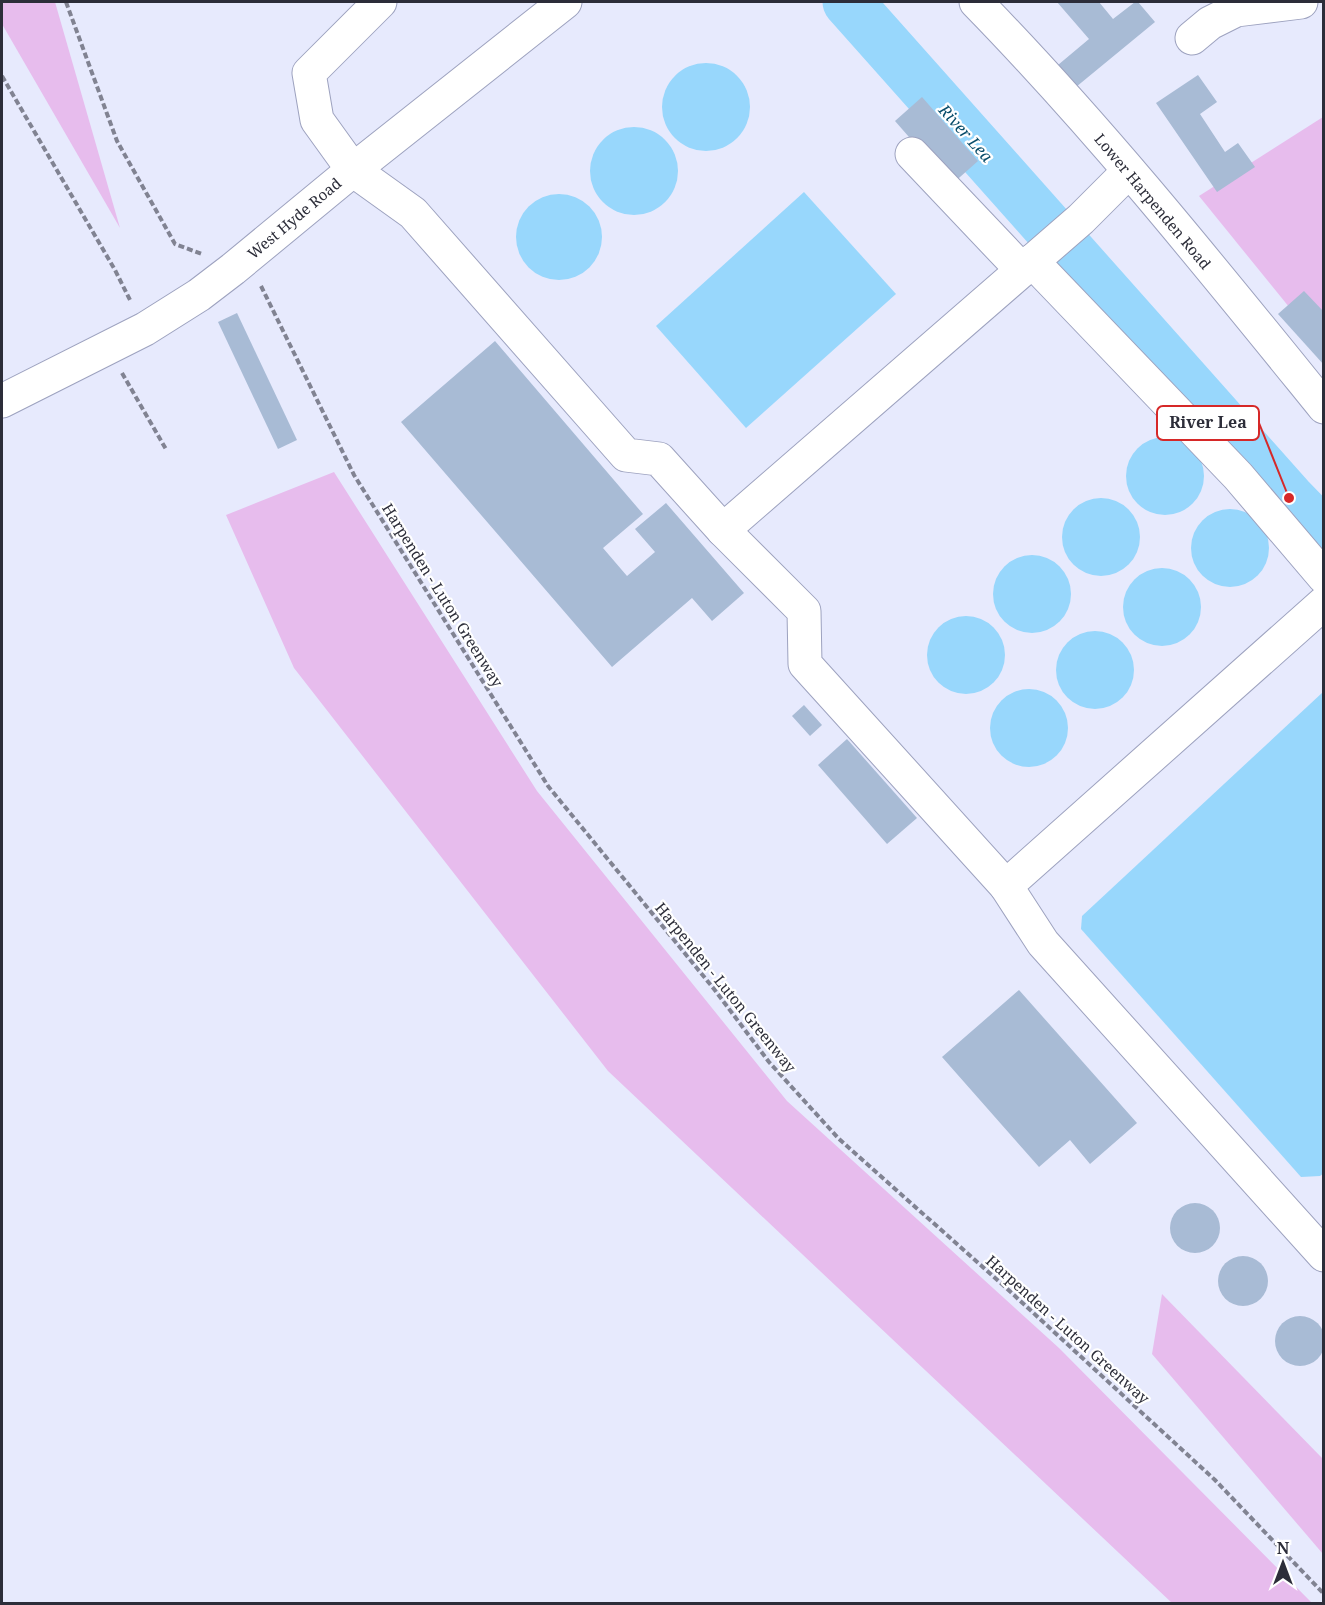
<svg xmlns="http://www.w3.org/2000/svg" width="1325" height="1605" viewBox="0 0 1325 1605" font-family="'Noto Serif',serif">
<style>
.green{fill:#e7bced}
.water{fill:#98d7fc}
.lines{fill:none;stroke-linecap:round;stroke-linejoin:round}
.river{stroke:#98d7fc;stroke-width:51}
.building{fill:#a8bbd5}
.minor-casing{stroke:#9da2bf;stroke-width:35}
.major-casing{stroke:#9da2bf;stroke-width:35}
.path{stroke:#818392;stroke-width:4;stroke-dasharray:6 3;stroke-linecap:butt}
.minor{stroke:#fff;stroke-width:33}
.major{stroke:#fff;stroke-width:33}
.labels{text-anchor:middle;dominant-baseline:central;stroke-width:4.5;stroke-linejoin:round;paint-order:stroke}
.street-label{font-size:15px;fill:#2c2d39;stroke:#fff}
.water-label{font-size:16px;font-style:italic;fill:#094d6b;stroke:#fff}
.leader{fill:none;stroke:#d62828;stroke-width:2}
.callout-dot{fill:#d62828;stroke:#fff;stroke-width:2}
.callout{fill:#fff;stroke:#d62828;stroke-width:2}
.callout-label{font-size:16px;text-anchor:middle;font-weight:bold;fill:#2c2d39}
</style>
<rect width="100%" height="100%" fill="#e7eafd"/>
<g class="green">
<polygon points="2,2 55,2 120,228 2,24"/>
<polygon points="1323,117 1323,349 1199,196"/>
<polygon points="334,472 537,791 787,1101 1059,1348 1312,1603 1172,1603 608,1071 294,668 226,515"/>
<polygon points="1162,1294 1323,1459 1323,1554 1152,1354"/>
</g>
<g class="water">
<circle cx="706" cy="107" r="44"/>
<circle cx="634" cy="171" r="44"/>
<polygon points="804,192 896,294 746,428 656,326"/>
<circle cx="559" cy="237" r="43"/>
<circle cx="1165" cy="476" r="39"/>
<circle cx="1101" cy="537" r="39"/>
<circle cx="1230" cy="548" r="39"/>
<circle cx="1032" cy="594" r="39"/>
<circle cx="1162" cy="607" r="39"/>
<circle cx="966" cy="655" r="39"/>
<circle cx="1095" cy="670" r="39"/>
<circle cx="1029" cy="728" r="39"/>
<polygon points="1323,692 1324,1173 1320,1176 1301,1177 1081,929 1082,916"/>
</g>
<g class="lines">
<polyline class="river" points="848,2 1289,498 1324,534"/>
</g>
<g class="building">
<polygon points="1057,2 1099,2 1113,19 1135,2 1138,2 1155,22 1076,87 1058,65 1089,39"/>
<polygon points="1198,75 1217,102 1200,114 1225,152 1238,143 1255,167 1217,192 1156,103"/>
<polygon points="922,97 978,161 951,185 895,121"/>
<polygon points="1304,291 1324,312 1324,365 1278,314"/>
<polygon points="237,313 297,440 278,449 218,322"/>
<polygon points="495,341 643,514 603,548 627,576 655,552 635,529 666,503 744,593 712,621 692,598 612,667 401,422"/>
<polygon points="804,705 822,725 810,736 792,716"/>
<polygon points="847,739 917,818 887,844 818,765"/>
<polygon points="1019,990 1137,1123 1090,1164 1070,1140 1039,1167 942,1057"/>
<circle cx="1195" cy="1228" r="25"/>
<circle cx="1243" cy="1281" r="25"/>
<circle cx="1300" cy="1341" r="25"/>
</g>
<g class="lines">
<g class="minor-casing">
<g id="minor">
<polyline points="380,2 309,73 317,120 353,170 413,213 626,455 659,459 723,530"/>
<polyline points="1192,38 1210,23 1236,10 1301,2"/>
<polyline points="912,154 1022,270"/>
<polyline points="1032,261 1238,476 1324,577"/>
<polyline points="2,401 145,329 199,295 233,269 353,170 565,2"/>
<polyline points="1324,603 1006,886 1043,943 1324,1255"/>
<polyline points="1006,886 805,664 804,611 723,530 1081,219 1129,171"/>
</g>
</g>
<g class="major-casing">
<path id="major" d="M976,2C1100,129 1212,269 1324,407"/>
</g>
<g class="path">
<polyline points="66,2 117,141 175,244 202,254"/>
<polyline points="2,76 115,270 131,302"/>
<polyline points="261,286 354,475 548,786 714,989 769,1062 839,1139 1003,1285 1215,1480 1324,1594"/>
<polyline points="122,373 167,451"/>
</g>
<use href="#minor" class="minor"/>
<use href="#major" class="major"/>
</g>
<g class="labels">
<g class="street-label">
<text transform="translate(1153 201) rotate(50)">Lower Harpenden Road</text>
<text transform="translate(294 218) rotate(-40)">West Hyde Road</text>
<text transform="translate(443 595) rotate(58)">Harpenden - Luton Greenway</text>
<text transform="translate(726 987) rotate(51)">Harpenden - Luton Greenway</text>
<text transform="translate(1068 1329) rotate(42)">Harpenden - Luton Greenway</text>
</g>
<g class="water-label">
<text transform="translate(966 133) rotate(48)">River Lea</text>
</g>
</g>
<path class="leader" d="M1289 498L1259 423"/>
<circle class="callout-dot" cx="1289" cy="498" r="6"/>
<rect class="callout" x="1157" y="406" width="102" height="34" rx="6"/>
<g class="callout-label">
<text x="1208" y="428">River Lea</text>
</g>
<rect width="1325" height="1605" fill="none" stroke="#2c2d39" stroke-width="6"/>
<g transform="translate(1283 1563)" stroke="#ffffff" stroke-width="4.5" paint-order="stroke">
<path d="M0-4.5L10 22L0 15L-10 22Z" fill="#2c2d39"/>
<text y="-9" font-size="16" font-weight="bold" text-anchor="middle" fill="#2c2d39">N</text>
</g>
</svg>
